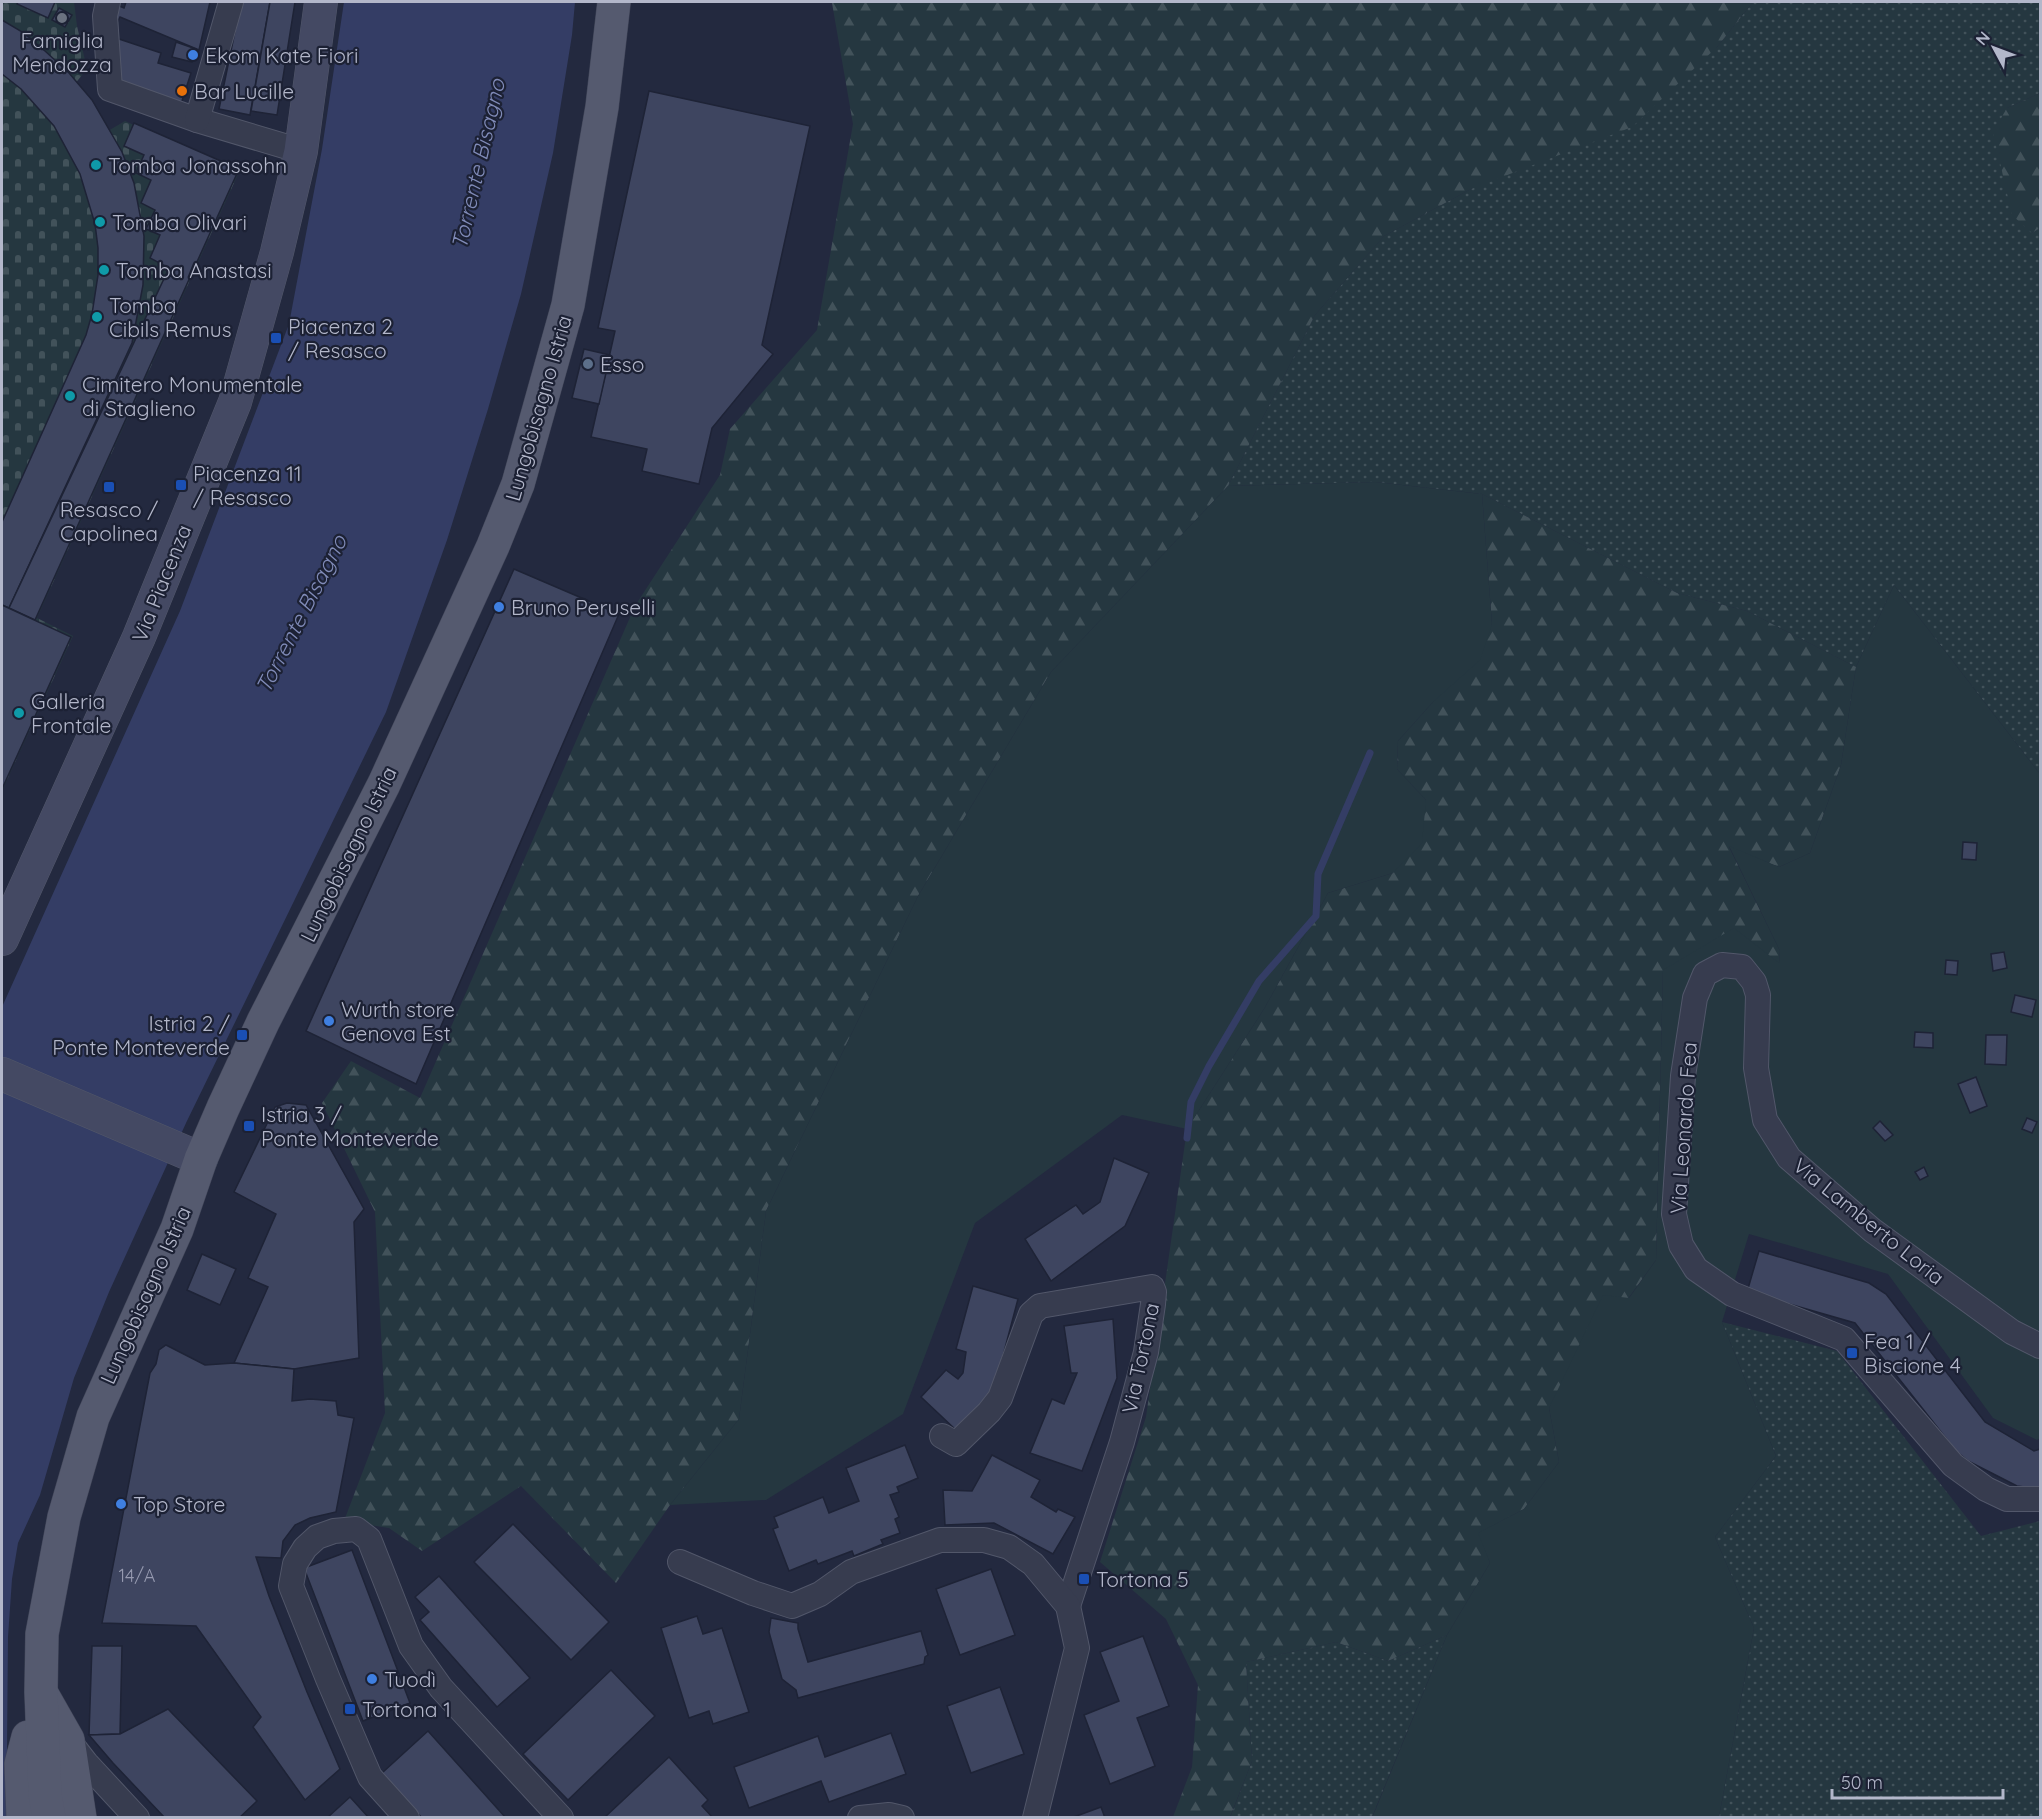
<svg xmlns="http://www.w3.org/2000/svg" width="2042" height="1819" viewBox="0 0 2042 1819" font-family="Quicksand,sans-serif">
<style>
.grass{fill:url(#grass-dots)}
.forest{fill:url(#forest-firs)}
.cemetery{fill:url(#cemetery-stones)}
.green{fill:#253740}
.water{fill:#343d65}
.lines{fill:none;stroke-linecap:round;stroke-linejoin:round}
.stream{stroke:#343d65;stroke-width:7}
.building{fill:#3e4560;stroke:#1e2336;stroke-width:1.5}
.street-casing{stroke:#52576a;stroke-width:26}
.secondary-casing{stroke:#52576a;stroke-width:34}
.primary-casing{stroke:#404558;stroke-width:34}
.street{stroke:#373c4f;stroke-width:24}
.secondary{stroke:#444963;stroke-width:33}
.primary{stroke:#555a6f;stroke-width:33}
.worship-dot{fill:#6b7280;stroke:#1c2134;stroke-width:2}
.shop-dot{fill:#3f7fe0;stroke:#1c2134;stroke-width:2}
.food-dot{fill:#e8710a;stroke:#1c2134;stroke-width:2}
.culture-dot{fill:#0f9aa8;stroke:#1c2134;stroke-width:2}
.transit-dot{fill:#1a4fb4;stroke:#1c2134;stroke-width:2}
.service-dot{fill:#5c6f8a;stroke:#1c2134;stroke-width:2}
.labels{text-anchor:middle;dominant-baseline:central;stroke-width:4.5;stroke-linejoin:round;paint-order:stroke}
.number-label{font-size:18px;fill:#969ab0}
.poi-label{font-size:21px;fill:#b3b7ca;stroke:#1c2134;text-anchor:start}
.street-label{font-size:21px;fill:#b3b7ca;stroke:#1c2134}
.water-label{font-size:22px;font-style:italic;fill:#808bb8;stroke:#1c2134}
</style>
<defs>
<pattern id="grass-dots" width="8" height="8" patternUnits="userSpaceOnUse" patternTransform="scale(1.5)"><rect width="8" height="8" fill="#253740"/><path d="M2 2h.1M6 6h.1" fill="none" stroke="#42525a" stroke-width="1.8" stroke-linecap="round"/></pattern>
<pattern id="forest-firs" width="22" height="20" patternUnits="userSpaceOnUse" patternTransform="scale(1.5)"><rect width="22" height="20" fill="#253740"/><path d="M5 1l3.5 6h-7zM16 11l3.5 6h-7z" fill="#42525a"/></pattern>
<pattern id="cemetery-stones" width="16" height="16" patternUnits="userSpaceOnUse" patternTransform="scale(1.5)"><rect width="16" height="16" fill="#253740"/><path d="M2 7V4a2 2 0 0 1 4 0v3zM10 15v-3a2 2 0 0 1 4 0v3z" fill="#42525a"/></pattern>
</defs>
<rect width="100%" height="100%" fill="#23293f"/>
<g class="grass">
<polygon points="1753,2 2040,2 2040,93 2007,108 2032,233 2040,228 2040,774 1894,585 1856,667 1747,611 1677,593 1482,494 1376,482 1228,486 1315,315 1384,236 1471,189 1717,47"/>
<polygon points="1722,1322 1837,1351 1981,1536 2040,1521 2040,1817 1719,1817 1754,1628 1715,1537 1776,1456"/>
<polygon points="1447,1635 1372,1817 1230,1818 1252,1761 1246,1662 1336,1642 1388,1661"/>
</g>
<g class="forest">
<polygon points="840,2 1753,2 1717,47 1632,127 1471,189 1384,236 1315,315 1228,486 1051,672 918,896 766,1211 739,1419 670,1505 616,1583 521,1486 422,1551 389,1528 344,1521 385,1413 375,1212 322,1103 351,1061 420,1098 635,606 720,475 730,429 817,330 853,124 832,3"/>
<polygon points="2040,93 2040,228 2032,233 2012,215 1993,132 2007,108"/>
<polygon points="1482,494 1677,593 1747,611 1856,667 1841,765 1810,853 1779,867 1729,847 1780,951 1779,964 1663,970 1656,1260 1549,1408 1559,1462 1524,1509 1479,1533 1490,1563 1447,1635 1388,1661 1336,1642 1246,1662 1252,1761 1230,1817 1173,1817 1192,1767 1198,1685 1166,1619 1100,1562 1146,1417 1187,1129 1264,1009 1328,893 1393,873 1426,800 1397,769 1398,741 1433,702 1492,624"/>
</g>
<polygon class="cemetery" points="2,2 74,2 77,26 87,69 74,85 108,131 125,121 239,172 37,618 73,636 2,791"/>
<g class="green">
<polygon points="1376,482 1482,494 1492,624 1480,660 1433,702 1398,741 1397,769 1426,800 1422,843 1393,873 1328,893 1264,1009 1187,1129 1122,1115 975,1223 903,1414 766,1500 670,1505 739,1419 766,1211 918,896 1051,672 1228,486"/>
<polygon points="1894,585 2040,774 2040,1438 2037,1440 1993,1418 1888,1274 1749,1234 1722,1322 1776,1456 1715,1537 1754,1628 1719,1817 1372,1818 1447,1635 1490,1563 1478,1533 1524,1509 1559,1462 1549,1408 1603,1295 1629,1298 1656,1260 1663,970 1734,928 1779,963 1780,951 1729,846 1779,867 1810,853 1841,765 1856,667"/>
</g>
<polygon class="water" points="344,2 575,2 572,35 553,153 521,294 488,409 447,540 386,712 186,1123 109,1292 74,1378 40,1495 18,1543 12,1579 8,1637 7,1748 12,1817 2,1818 2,1007 180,611 289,324 322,149"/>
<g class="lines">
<polyline class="stream" points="1187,1138 1191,1102 1209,1066 1259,981 1316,916 1318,874 1370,753"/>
</g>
<g class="building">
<polygon points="18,2 55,2 48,18 17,4"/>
<polygon points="126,2 210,2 199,50 120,17 118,21 112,17 117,5 124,8"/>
<polygon points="241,2 270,2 250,115 219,109"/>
<polygon points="270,2 295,2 277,115 251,111"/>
<polygon points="59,8 72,15 65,27 52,20"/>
<polygon points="2,20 24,33 45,51 69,73 92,100 122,152 134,183 144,236 143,285 132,343 9,608 2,605 2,522 86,335 92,314 98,275 98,248 95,224 80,174 54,126 21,89 2,74"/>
<polygon points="113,37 161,53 158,63 191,73 181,104 113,83"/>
<polygon points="176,42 196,49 192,62 172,57"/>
<polygon points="649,91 810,126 762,345 773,354 712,428 699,484 642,471 647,449 591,437 615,331 598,328"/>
<polygon points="134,123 239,169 35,620 9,608 169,268 150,258 160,235 146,229 155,210 141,203 151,180 136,173 144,155 124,146"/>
<polygon points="584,349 610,355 599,404 572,398"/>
<polygon points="514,569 619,614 416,1084 306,1031"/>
<polygon points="2,605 71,637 2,789"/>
<polygon points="1963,842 1977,843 1976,860 1962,859"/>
<polygon points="2004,952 2007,968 1993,971 1991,954"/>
<polygon points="1946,960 1958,961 1957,975 1945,974"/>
<polygon points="2015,995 2036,1000 2032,1017 2011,1012"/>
<polygon points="1915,1032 1933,1033 1933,1048 1914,1047"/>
<polygon points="1986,1035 2007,1035 2006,1065 1985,1064"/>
<polygon points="1976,1077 1987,1106 1970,1113 1958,1084"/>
<polygon points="287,1103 306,1105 364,1209 354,1222 359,1358 294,1369 234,1363 268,1287 248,1278 276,1214 234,1192 275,1107"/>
<polygon points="2027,1118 2037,1122 2032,1133 2022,1129"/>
<polygon points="1880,1121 1893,1135 1885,1141 1873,1128"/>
<polygon points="1114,1158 1149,1173 1125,1226 1051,1281 1025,1239 1076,1205 1083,1214 1100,1202"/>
<polygon points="1924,1167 1928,1176 1920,1180 1915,1172"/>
<polygon points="1759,1251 1869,1283 1886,1294 1985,1422 2034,1451 2040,1449 2040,1489 2017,1486 1968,1461 1956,1451 1855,1323 1747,1292"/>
<polygon points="202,1254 236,1269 220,1305 187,1290"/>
<polygon points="973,1286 1018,1299 994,1390 956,1430 921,1397 946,1370 958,1379 963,1373 966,1352 956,1349"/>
<polygon points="1113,1319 1117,1378 1082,1471 1030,1453 1052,1399 1064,1404 1077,1373 1071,1373 1064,1326"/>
<polygon points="166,1345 205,1365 234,1363 294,1369 292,1401 310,1399 336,1401 338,1415 354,1418 336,1512 310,1518 295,1525 283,1541 281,1558 256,1557 269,1596 307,1692 340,1769 305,1800 253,1727 261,1717 196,1626 102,1623 150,1373 156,1364 159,1350"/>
<polygon points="905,1445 918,1478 897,1487 899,1492 890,1495 899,1517 895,1519 900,1533 881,1540 883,1544 854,1556 852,1551 818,1564 816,1560 789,1571 773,1529 778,1527 774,1517 823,1497 829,1513 859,1501 846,1468"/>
<polygon points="992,1455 1040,1480 1031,1497 1056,1512 1058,1509 1075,1517 1053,1554 994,1523 945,1525 943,1490 972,1491"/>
<polygon points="513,1524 609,1622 571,1660 474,1562"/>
<polygon points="352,1550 410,1703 363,1721 304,1568"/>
<polygon points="991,1569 1015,1635 960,1655 936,1589"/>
<polygon points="439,1576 530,1678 497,1707 420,1620 429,1612 415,1597"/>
<polygon points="697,1616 703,1634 722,1628 749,1712 713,1724 709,1711 689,1718 661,1628"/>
<polygon points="771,1618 798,1623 798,1629 808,1662 921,1631 928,1655 925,1657 924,1664 798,1698 796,1690 782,1679 769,1632"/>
<polygon points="1143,1636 1169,1706 1137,1718 1155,1766 1110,1784 1084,1715 1119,1701 1100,1652"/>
<polygon points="92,1646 122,1646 120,1734 89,1735"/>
<polygon points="611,1670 655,1716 568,1800 523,1754"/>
<polygon points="1000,1687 1024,1754 971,1773 947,1706"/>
<polygon points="168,1709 257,1801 239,1818 165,1818 113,1763 89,1735 120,1734"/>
<polygon points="428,1731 505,1817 422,1818 382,1773"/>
<polygon points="891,1733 906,1774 829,1802 821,1781 749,1808 734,1767 818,1736 825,1757"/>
<polygon points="669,1757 708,1800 702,1806 713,1818 604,1818"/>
<polygon points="350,1797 369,1818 327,1818"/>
<polygon points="1101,1807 1105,1818 1071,1818"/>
</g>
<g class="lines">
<g class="street-casing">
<g id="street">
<polyline points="108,2 105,16 110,89 197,120 301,151"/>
<polyline points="197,120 231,2"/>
<polyline points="2040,1346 2012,1332 1872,1230 1789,1158 1765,1120 1756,1068 1758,995 1754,982 1742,967 1722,965 1705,974 1695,998 1683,1076 1674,1214 1681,1245 1696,1269 1732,1294 1844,1339 1953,1465 1986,1489 2007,1499 2040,1499"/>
<polyline points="942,1436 956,1444 989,1412 1000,1398 1031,1314 1040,1306 1152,1287 1154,1292 1153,1304 1146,1352 1122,1442 1068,1606"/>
<polyline points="680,1562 753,1593 792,1606 820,1594 851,1572 940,1540 984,1540 1009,1547 1033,1564 1068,1606 1077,1648 1035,1818"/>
<polyline points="69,1741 86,1763 137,1818"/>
<polyline points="407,1818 370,1777 328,1679 291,1586 295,1564 305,1548 317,1537 334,1531 356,1529 369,1539 411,1646 441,1688 561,1818"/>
<polyline points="860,1818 889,1815 902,1818"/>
</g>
</g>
<g class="secondary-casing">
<g id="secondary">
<polyline points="2,939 139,637 235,402 277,252 301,151 321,2"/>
<polyline points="2,1074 201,1159"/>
</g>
</g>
<g class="primary-casing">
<g id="primary">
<polyline points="43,1696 68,1740 80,1818"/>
<polyline points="23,1818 21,1764 28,1737"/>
<polyline points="49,1818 45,1794 41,1692 42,1634 64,1517 93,1417 177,1229 201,1159 223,1108 263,1022 384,784 493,546 518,484 568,305 602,107 614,2"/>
</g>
</g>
<use href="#street" class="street"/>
<use href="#secondary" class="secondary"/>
<use href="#primary" class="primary"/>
</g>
<circle class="worship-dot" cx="62" cy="18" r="6"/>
<g class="shop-dot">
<circle cx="193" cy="55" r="6"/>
<circle cx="499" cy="607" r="6"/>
<circle cx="329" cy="1021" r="6"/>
<circle cx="121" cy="1504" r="6"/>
<circle cx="372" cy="1679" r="6"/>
</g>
<circle class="food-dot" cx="182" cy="91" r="6"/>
<g class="culture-dot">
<circle cx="96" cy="165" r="6"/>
<circle cx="100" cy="222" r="6"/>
<circle cx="104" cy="270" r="6"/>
<circle cx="97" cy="317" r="6"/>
<circle cx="70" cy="396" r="6"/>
<circle cx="19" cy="713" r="6"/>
</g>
<g class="transit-dot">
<rect x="270" y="332" width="12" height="12" rx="3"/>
<rect x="175" y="479" width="12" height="12" rx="3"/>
<rect x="103" y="481" width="12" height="12" rx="3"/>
<rect x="236" y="1029" width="12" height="12" rx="3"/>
<rect x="243" y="1120" width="12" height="12" rx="3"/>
<rect x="1846" y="1347" width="12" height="12" rx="3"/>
<rect x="1078" y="1573" width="12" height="12" rx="3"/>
<rect x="344" y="1703" width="12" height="12" rx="3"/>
</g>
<circle class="service-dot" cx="588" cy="364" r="6"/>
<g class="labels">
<g class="number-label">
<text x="137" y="1575">14/A</text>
</g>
<g class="poi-label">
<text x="62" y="40" text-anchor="middle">Famiglia<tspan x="62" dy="24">Mendozza</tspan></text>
<text x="205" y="55">Ekom Kate Fiori</text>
<text x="194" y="91">Bar Lucille</text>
<text x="108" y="165">Tomba Jonassohn</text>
<text x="112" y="222">Tomba Olivari</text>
<text x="116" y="270">Tomba Anastasi</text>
<text x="109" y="305">Tomba<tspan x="109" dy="24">Cibils Remus</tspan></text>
<text x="288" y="326">Piacenza 2<tspan x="288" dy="24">/ Resasco</tspan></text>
<text x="600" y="364">Esso</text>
<text x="82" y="384">Cimitero Monumentale<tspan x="82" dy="24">di Staglieno</tspan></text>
<text x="193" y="473">Piacenza 11<tspan x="193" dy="24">/ Resasco</tspan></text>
<text x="109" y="509" text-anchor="middle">Resasco /<tspan x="109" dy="24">Capolinea</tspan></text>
<text x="511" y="607">Bruno Peruselli</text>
<text x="31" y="701">Galleria<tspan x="31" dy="24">Frontale</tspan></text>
<text x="341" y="1009">Wurth store<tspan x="341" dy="24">Genova Est</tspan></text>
<text x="230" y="1023" text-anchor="end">Istria 2 /<tspan x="230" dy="24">Ponte Monteverde</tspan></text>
<text x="261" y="1114">Istria 3 /<tspan x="261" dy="24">Ponte Monteverde</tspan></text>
<text x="1864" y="1341">Fea 1 /<tspan x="1864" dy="24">Biscione 4</tspan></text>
<text x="133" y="1504">Top Store</text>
<text x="1096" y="1579">Tortona 5</text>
<text x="384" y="1679">Tuodì</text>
<text x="362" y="1709">Tortona 1</text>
</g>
<g class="street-label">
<text transform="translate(538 408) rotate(-74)">Lungobisagno Istria</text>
<text transform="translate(161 583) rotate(-68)">Via Piacenza</text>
<text transform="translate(348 854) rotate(-64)">Lungobisagno Istria</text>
<text transform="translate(1683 1128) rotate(-86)">Via Leonardo Fea</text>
<text transform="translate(1869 1221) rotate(39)">Via Lamberto Loria</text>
<text transform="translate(145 1295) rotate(-66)">Lungobisagno Istria</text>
<text transform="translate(1140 1358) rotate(-78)">Via Tortona</text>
</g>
<g class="water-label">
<text transform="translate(478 164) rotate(-77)">Torrente Bisagno</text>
<text transform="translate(301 614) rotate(-63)">Torrente Bisagno</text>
</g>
</g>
<rect width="2042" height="1819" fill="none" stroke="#b3b7ca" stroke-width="6"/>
<g transform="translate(1994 48) rotate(311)" stroke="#1c2134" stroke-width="4.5" paint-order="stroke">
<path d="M0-4.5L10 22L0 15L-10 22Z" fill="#b3b7ca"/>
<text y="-9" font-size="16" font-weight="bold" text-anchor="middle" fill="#b3b7ca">N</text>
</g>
<path d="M1832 1789v9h171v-9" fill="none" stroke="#b3b7ca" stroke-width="3"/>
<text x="1841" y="1789" font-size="18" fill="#b3b7ca" stroke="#1c2134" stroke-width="4.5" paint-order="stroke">50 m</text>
</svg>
